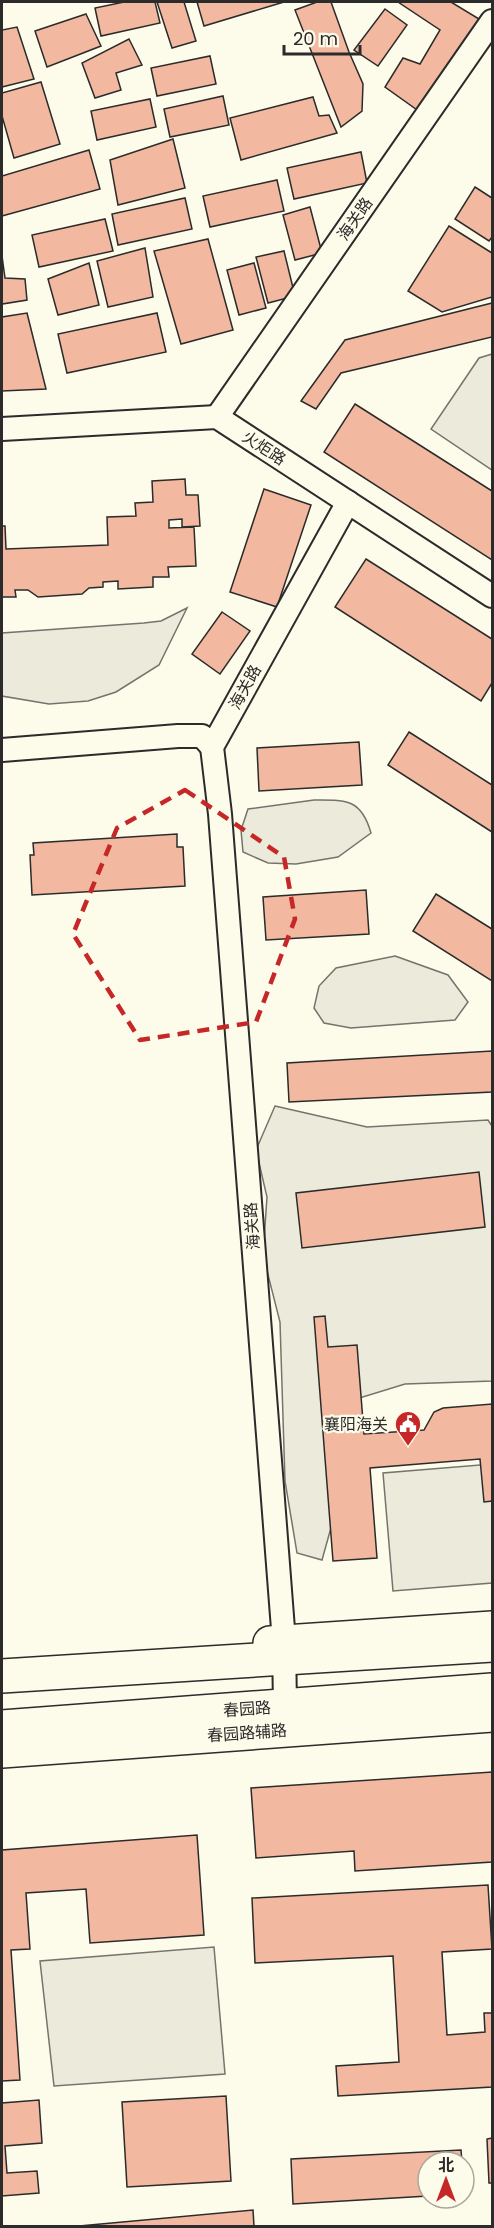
<svg xmlns="http://www.w3.org/2000/svg" width="494" height="2228" viewBox="0 0 494 2228" font-family="Poppins,'Noto Sans SC',sans-serif">
<style>
.green{fill:#ecebdb;stroke:#74746e;stroke-width:1.5}
.parking{fill:#eceadb;stroke:#74746e;stroke-width:1.5}
.building{fill:#f2b8a0;stroke:#2b2b2b;stroke-width:1.5}
.lines{fill:none;stroke-linecap:round;stroke-linejoin:round}
.street-casing{stroke:#2b2b2b;stroke-width:26}
.secondary-casing{stroke:#2b2b2b;stroke-width:36}
.primary-casing{stroke:#2b2b2b;stroke-width:36}
.street{stroke:#fdfbea;stroke-width:22}
.secondary{stroke:#fdfbea;stroke-width:33}
.primary{stroke:#fdfbea;stroke-width:33}
.marked{fill:none;stroke:#c62828;stroke-width:4.5;stroke-dasharray:12 8;stroke-linejoin:round}
.labels{text-anchor:middle;dominant-baseline:central;stroke-width:4.5;stroke-linejoin:round;paint-order:stroke}
.street-label{font-size:16px;fill:#2b2b2b;stroke:#fdfbea}
.poi-label{font-size:16px;fill:#2b2b2b;stroke:#fdfbea;text-anchor:end}
</style>
<rect width="100%" height="100%" fill="#fdfbea"/>
<g class="green">
<path d="M314,800C345,800 361,798 371,833L338,857L296,864L268,863L243,852L241,830L248,809Z"/>
<polygon points="395,956 448,975 468,1002 455,1020 351,1028 324,1023 314,1008 319,986 336,968"/>
<polygon points="275,1106 367,1127 488,1120 492,1126 492,1381 405,1384 343,1403 339,1499 322,1560 297,1553 285,1481 280,1322 263,1255 267,1197 256,1150"/>
<polygon points="214,1947 225,2074 54,2086 40,1961"/>
</g>
<g class="parking">
<polygon points="492,354 492,470 431,429 479,358"/>
<polygon points="187,608 159,665 116,692 88,701 49,704 2,696 2,633 144,623 161,621"/>
<polygon points="492,1464 492,1583 393,1591 383,1473"/>
</g>
<g class="building">
<polygon points="124,2 155,2 160,23 101,36 95,8"/>
<polygon points="157,2 184,2 196,41 172,48"/>
<polygon points="197,2 284,2 204,26"/>
<polygon points="317,2 331,2 349,52 363,84 362,111 341,127 295,10"/>
<polygon points="398,2 451,2 484,22 420,112 385,87 403,58 420,64 440,30"/>
<polygon points="385,9 407,25 378,66 354,50"/>
<polygon points="86,14 101,46 47,67 35,31"/>
<polygon points="17,27 34,79 2,87 2,30"/>
<polygon points="129,39 142,65 116,73 121,90 95,98 82,63"/>
<polygon points="210,56 216,84 157,96 151,68"/>
<polygon points="41,82 60,144 14,158 2,116 2,93"/>
<polygon points="223,96 229,125 170,137 164,109"/>
<polygon points="313,97 319,116 329,115 337,133 241,160 230,118"/>
<polygon points="150,99 156,127 97,140 91,111"/>
<polygon points="173,139 185,188 118,205 110,160"/>
<polygon points="89,150 100,189 2,216 2,176"/>
<polygon points="361,152 367,183 294,199 287,168"/>
<polygon points="277,180 284,211 210,227 203,196"/>
<polygon points="475,187 492,198 492,237 489,241 455,219"/>
<polygon points="185,198 192,229 118,245 112,214"/>
<polygon points="310,207 322,253 295,260 283,215"/>
<polygon points="105,219 113,251 39,267 32,235"/>
<polygon points="449,226 492,253 492,297 442,312 408,291"/>
<polygon points="208,239 233,330 181,344 154,251"/>
<polygon points="145,248 153,297 108,307 97,261"/>
<polygon points="284,251 295,296 268,303 256,257"/>
<polygon points="2,256 5,278 25,279 27,300 2,304"/>
<polygon points="89,263 99,305 58,315 48,279"/>
<polygon points="254,263 266,308 239,315 227,270"/>
<polygon points="492,303 492,337 341,373 316,409 301,401 345,340"/>
<polygon points="27,313 46,389 2,391 2,317"/>
<polygon points="157,313 166,352 67,373 58,334"/>
<polygon points="355,404 492,491 492,560 324,452"/>
<polygon points="185,479 186,495 198,495 200,526 182,527 182,519 169,520 169,528 194,527 196,566 168,567 169,577 153,577 153,587 118,589 118,581 103,582 103,587 89,588 82,594 38,597 28,590 15,590 16,597 2,597 2,526 5,526 6,549 108,545 107,517 136,516 135,503 153,502 152,481"/>
<polygon points="264,489 311,505 277,607 230,592"/>
<polygon points="366,559 492,639 492,683 481,701 335,607"/>
<polygon points="222,612 250,631 220,674 192,654"/>
<polygon points="409,732 492,785 492,832 388,765"/>
<polygon points="359,742 362,785 259,791 257,748"/>
<polygon points="177,834 177,847 183,847 185,886 32,895 30,855 34,855 33,843"/>
<polygon points="366,890 369,934 266,940 263,897"/>
<polygon points="436,894 492,929 492,981 413,931"/>
<polygon points="492,1051 492,1092 289,1102 287,1063"/>
<polygon points="479,1172 485,1227 302,1248 296,1193"/>
<polygon points="325,1316 328,1347 357,1345 364,1434 424,1430 434,1412 443,1408 492,1404 492,1501 484,1502 480,1459 370,1468 377,1558 333,1561 314,1317"/>
<polygon points="492,1772 492,1862 355,1871 354,1851 256,1858 251,1788"/>
<polygon points="197,1835 204,1935 90,1943 86,1889 26,1893 30,1949 11,1950 20,2080 2,2081 2,1850"/>
<polygon points="488,1885 492,1949 442,1952 447,2035 485,2032 484,2013 492,2013 492,2087 338,2096 336,2066 399,2062 393,1956 255,1963 252,1898"/>
<polygon points="226,2096 231,2181 127,2187 122,2102"/>
<polygon points="39,2100 42,2143 5,2146 7,2173 37,2171 39,2193 2,2196 2,2103"/>
<polygon points="492,2138 492,2183 489,2183 487,2139"/>
<polygon points="461,2150 462,2162 428,2162 428,2196 293,2204 291,2159"/>
<polygon points="253,2210 254,2226 79,2226"/>
</g>
<g class="lines">
<g class="street-casing">
<g id="street">
<polyline points="217,417 492,21"/>
<polyline points="2,429 217,417 492,596"/>
<polyline points="2,750 178,736 202,736 212,747"/>
<polyline points="285,1706 284,1642 220,814 212,747 348,502"/>
</g>
</g>
<g class="secondary-casing">
<g id="secondary">
<polyline points="270,1643 492,1628"/>
<polyline points="2,1751 492,1715"/>
</g>
</g>
<g class="primary-casing">
<g id="primary">
<polyline points="2,1676 492,1645"/>
<polyline points="2,1727 492,1690"/>
</g>
</g>
<use href="#street" class="street"/>
<use href="#secondary" class="secondary"/>
<use href="#primary" class="primary"/>
</g>
<path class="marked" d="M185,790L284,857L295,919L256,1022L140,1040L73,934L117,828Z"/>
<defs>
<g id="civic-pin" transform="scale(1.35)"><path d="M0 17L-7.5 6A9.5 9.5 0 1 1 7.5 6Z" fill="#c62828" stroke="#fdfbea"/><path d="M-.6-6.5H3V-4.5H.6V-3L4-1V1h2V6H-6V1h2V-1L-.6-3ZM-1.2 2.5V6h2.4V2.5Z" fill="#fff"/></g>
</defs>
<g fill-rule="evenodd">
<use href="#civic-pin" x="408" y="1424"/>
</g>
<g class="labels">
<g class="street-label">
<text transform="translate(355 219) rotate(-55)">海关路</text>
<text transform="translate(264 448) rotate(33)">火炬路</text>
<text transform="translate(245 687) rotate(-61)">海关路</text>
<text transform="translate(252 1226) rotate(-94)">海关路</text>
<text transform="translate(247 1709) rotate(-4)">春园路</text>
<text transform="translate(247 1733) rotate(-4)">春园路辅路</text>
</g>
<g class="poi-label">
<text x="388" y="1424">襄阳海关</text>
</g>
</g>
<rect width="494" height="2228" fill="none" stroke="#2b2b2b" stroke-width="6"/>
<g transform="translate(446 2180)"><circle r="28" fill="#fdfbea" stroke="#a9a89e" stroke-width="1.5"/>
<path d="M0-4.5L10 22L0 15L-10 22Z" fill="#c62828"/>
<text y="-9" font-size="16" font-weight="bold" text-anchor="middle" fill="#2b2b2b">北</text>
</g>
<path d="M284 45v9h76v-9" fill="none" stroke="#2b2b2b" stroke-width="3"/>
<text x="293" y="45" font-size="18" fill="#2b2b2b" stroke="#fdfbea" stroke-width="4.5" paint-order="stroke">20 m</text>
</svg>
